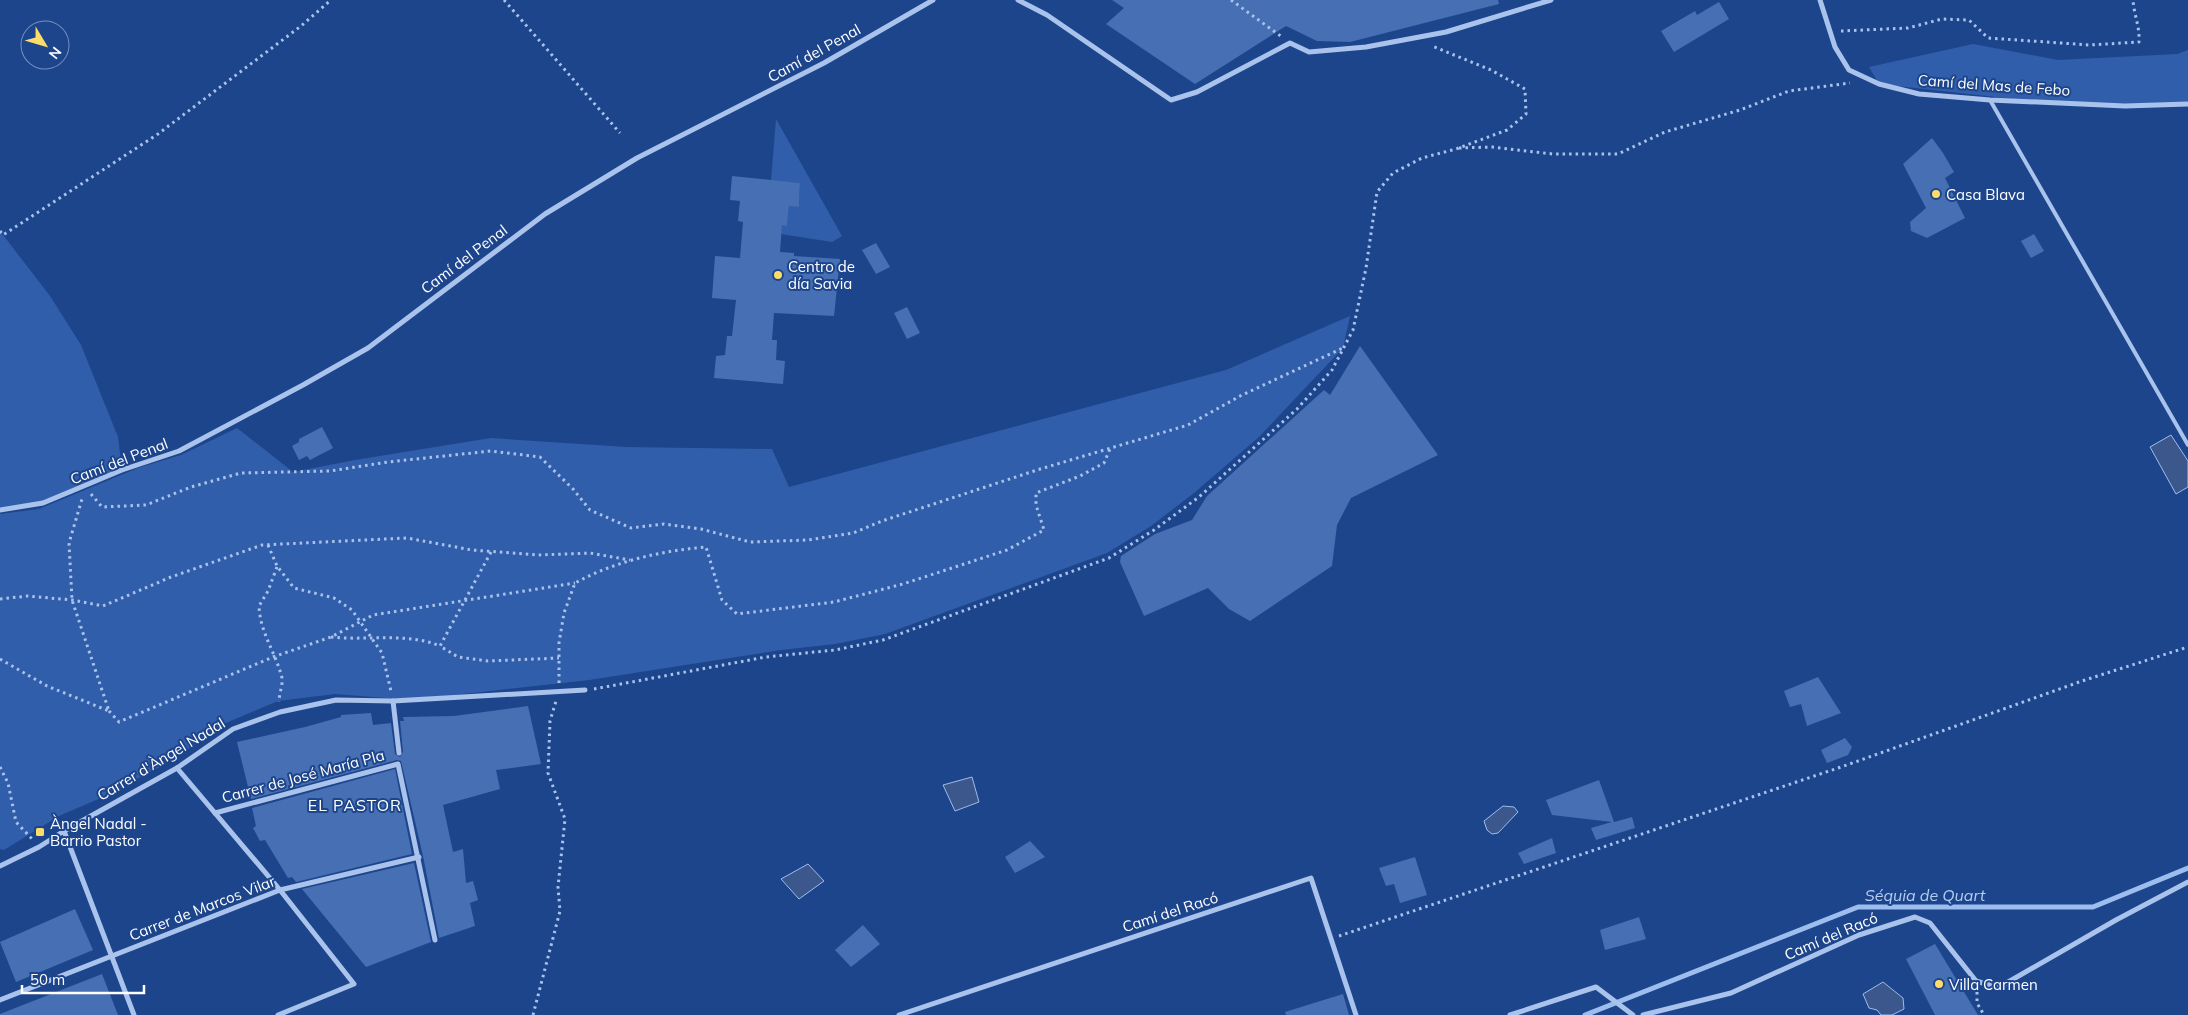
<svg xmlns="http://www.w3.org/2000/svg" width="2188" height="1015" viewBox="0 0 2188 1015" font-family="Mulish,sans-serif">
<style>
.green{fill:#315eaa}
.water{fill:#3b578c;stroke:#9dbdee}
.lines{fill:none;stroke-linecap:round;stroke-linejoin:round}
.stream{stroke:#9dbdee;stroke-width:5}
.building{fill:#466fb4}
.path{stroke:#aac3ec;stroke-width:3;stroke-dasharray:2.5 4;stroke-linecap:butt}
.lane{stroke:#aac3ec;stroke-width:4}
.street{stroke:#aac3ec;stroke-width:5}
.poi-dot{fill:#fcdd69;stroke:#1d458c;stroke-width:2}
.labels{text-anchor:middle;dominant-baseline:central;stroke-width:4;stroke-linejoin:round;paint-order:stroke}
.street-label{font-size:15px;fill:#fff;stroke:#1d458c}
.poi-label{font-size:15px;fill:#fff;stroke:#1d458c;text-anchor:start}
.neighbourhood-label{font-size:16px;letter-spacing:1px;fill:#fff;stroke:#1d458c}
.water-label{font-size:16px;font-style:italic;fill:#b6cdf4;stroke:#1d458c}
</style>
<rect width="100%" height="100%" fill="#1d458c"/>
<g class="green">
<polygon points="1973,44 2058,60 2177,54 2188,50 2188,105 2040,102 1879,84 1869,67"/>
<polygon points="776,119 842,236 832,242 781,234 782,225 787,225 789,206 799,206 800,183 771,181"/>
<polygon points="0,231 50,296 81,345 118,437 122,470 43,503 0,510"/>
<polygon points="1350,316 1343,348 1259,437 1194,493 1151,526 1107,553 885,634 835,644 781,650 589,680 409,700 335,694 278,701 221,725 173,760 103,797 59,816 4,850 0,849 0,514 39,509 138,468 181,455 237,428 293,472 355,460 491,438 626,447 772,449 789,487 1226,370"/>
</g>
<g class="water">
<polygon points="2171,435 2188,461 2188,487 2176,494 2150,447"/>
<polygon points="972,777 979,802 955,811 943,785"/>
<polygon points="1503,806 1514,807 1518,812 1498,833 1492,834 1487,830 1484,821"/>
<polygon points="808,864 824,881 799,899 781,879"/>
<polygon points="1883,982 1903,998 1904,1009 1892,1015 1881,1015 1877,1010 1869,1008 1863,994"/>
</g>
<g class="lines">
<polyline class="stream" points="1585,1015 1858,907 2093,907 2188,868"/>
</g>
<g class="building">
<polygon points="1112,0 1498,0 1499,4 1350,42 1317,41 1286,26 1195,84 1106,24 1124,8"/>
<polygon points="1719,2 1729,19 1674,52 1661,31 1695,11 1697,15"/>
<polygon points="1932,138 1943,153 1954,172 1945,178 1965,218 1927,238 1911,231 1910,222 1926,208 1903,164"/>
<polygon points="732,176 800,183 799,207 789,206 787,226 782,225 780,252 794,253 794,256 840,259 834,316 774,313 772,340 777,340 776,360 785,361 783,384 714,378 716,356 725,355 727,336 732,336 736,300 712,298 715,256 740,258 743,222 738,221 740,201 730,200"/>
<polygon points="2034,234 2044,251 2031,258 2021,241"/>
<polygon points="876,243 890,267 876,274 862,250"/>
<polygon points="907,307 920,333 907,339 894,313"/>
<polygon points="1360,346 1438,455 1351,498 1337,525 1332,566 1250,621 1229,609 1208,588 1144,616 1120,562 1121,556 1155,534 1192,520 1207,496 1324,390 1330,395"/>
<polygon points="322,427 333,448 310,460 307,456 299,460 292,446 299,442 299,439"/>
<polygon points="1818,677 1841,713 1807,726 1801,704 1790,707 1784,691"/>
<polygon points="528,706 541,764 496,770 500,789 443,805 453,852 463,849 466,883 473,881 478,900 470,903 475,926 439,938 423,856 401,761 397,760 251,799 237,742 305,727 341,717 341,715 371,713 373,725 391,723 395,754 400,757 403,752 400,721 404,721 403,717 454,716"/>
<polygon points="1845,738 1852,747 1848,755 1827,763 1821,750"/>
<polygon points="395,769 412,854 296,882 292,877 288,878 265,840 260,841 253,828 256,826 252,808"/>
<polygon points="1599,780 1614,822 1632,817 1635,828 1596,840 1591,828 1612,822 1552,815 1546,800"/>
<polygon points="1552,838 1556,853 1524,864 1518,853"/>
<polygon points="1030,841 1045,857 1015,873 1005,857"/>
<polygon points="1415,857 1427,895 1400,903 1394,884 1386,886 1379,868"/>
<polygon points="414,863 431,942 366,967 302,889"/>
<polygon points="75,909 93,950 16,982 0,942"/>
<polygon points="1639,917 1646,939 1605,950 1600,930"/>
<polygon points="863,925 880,944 851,967 835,950"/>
<polygon points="1935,944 1978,1015 1935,1015 1906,959"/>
<polygon points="102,974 118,1015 0,1015 0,1014"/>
<polygon points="1343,994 1349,1015 1286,1015 1285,1012"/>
</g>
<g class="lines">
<g class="path">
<polyline points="504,0 620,133"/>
<polyline points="1231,0 1282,37"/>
<path d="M1841,31L1908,28L1942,19L1969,20L1988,38L2090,45L2139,42C2140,27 2134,15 2133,0"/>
<polyline points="1459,148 1492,147 1553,154 1618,154 1665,132 1740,110 1789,91 1850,83"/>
<polyline points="0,231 3,235 158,134 301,26 331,0"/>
<polyline points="91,494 102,507 146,505 191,487 241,473 330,471 388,462 491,451 540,457 573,489 590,510 631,528 664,524 701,529 750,542 808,540 853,533 882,521 1037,470 1188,425 1242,395 1343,348"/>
<polyline points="268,545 277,566 294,588 334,598 352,610 382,653 391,691"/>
<polyline points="491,552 440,646 458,657 488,661 559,658"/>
<path d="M277,567L268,591L259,606C260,633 276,653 282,678C283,685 279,694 279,702"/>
<polyline points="0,599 28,596 72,600 103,606 171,577 262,545 407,538 472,550 538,555 590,553 630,560"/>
<path d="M331,637C366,641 407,632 440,646"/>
<polyline points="0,659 47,686 109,711 72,600 69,543 82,499"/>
<path d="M559,683V643L564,613L575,583C616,561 660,551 706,547L722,600L737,614L834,602L903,584L1007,550L1044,530L1036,505V493L1080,476L1104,463L1110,449"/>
<polyline points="594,689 766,657 835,650 883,640 1109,558 1154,530 1199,497 1297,409 1332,370 1353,330 1366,268 1377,192 1393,173 1422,158 1456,149 1507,130 1526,114 1525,89 1491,70 1432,46"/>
<polyline points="109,711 119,722 273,657 331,637 373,615 575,583"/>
<polyline points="0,767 8,783 16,822 33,840"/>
<polyline points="1339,936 1844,766 2082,681 2188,647"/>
<polyline points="1977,992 1977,1003 1984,1015"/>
<polyline points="533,1015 560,911 558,887 565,819 548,773 550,721 556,701"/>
</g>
<polyline class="lane" points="1990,100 2188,445"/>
<g class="street">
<polyline points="1018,0 1047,15 1171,100 1197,92 1290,43 1309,52 1366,47 1446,32 1551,0"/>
<polyline points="1820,0 1835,47 1849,70 1879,84 1919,94 1990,100 2125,106 2188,104"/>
<polyline points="0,510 43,503 122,470 179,451 303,385 368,348 545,214 637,158 824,63 933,0"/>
<polyline points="393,701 399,753"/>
<polyline points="177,768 280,890 354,984 278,1015"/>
<polyline points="215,813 398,764 435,940"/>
<polyline points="64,831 134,1015"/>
<polyline points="0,866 39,847 64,831 177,768 233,729 280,712 336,700 393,701 585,690"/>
<polyline points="0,1000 280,890 419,857"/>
<polyline points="899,1015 1311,878 1356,1015"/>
<polyline points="1510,1015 1596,987 1633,1015"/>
<polyline points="1643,1015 1731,993 1859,935 1915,917 1930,923 1976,981 1993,986 2003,985 2116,920 2188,882"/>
</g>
</g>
<g class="poi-dot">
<circle cx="1936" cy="194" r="5"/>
<circle cx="778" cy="275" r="5"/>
<rect x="35" y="827" width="10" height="10" rx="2.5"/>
<circle cx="1939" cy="984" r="5"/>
</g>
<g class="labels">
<g class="street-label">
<text transform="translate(814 53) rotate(-29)">Camí del Penal</text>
<text transform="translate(1994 85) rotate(4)">Camí del Mas de Febo</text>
<text transform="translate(464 259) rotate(-37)">Camí del Penal</text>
<text transform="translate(119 461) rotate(-21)">Camí del Penal</text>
<text transform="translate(161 759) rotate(-31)">Carrer d'Àngel Nadal</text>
<text transform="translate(303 776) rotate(-15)">Carrer de José María Pla</text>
<text transform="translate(202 908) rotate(-21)">Carrer de Marcos Vilar</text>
<text transform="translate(1170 912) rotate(-18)">Camí del Racó</text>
<text transform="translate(1831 936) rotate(-23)">Camí del Racó</text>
</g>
<g class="poi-label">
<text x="1946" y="194">Casa Blava</text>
<text x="788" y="266">Centro de<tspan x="788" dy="17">día Savia</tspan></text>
<text x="50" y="823">Àngel Nadal -<tspan x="50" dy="17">Barrio Pastor</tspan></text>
<text x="1949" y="984">Villa Carmen</text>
</g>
<g class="neighbourhood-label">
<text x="355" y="805">EL PASTOR</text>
</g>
<g class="water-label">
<text x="1925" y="895">Séquia de Quart</text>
</g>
</g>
<g transform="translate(45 45) rotate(128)"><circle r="24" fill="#1d458c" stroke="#778fba"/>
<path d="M0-4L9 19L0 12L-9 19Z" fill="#fcdd69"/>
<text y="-8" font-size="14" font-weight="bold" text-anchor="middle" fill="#ffffff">N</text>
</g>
<path d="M22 985v8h122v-8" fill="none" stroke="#ffffff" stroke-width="2.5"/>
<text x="30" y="985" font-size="15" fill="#ffffff" stroke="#1d458c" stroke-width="4" paint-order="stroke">50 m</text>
</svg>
